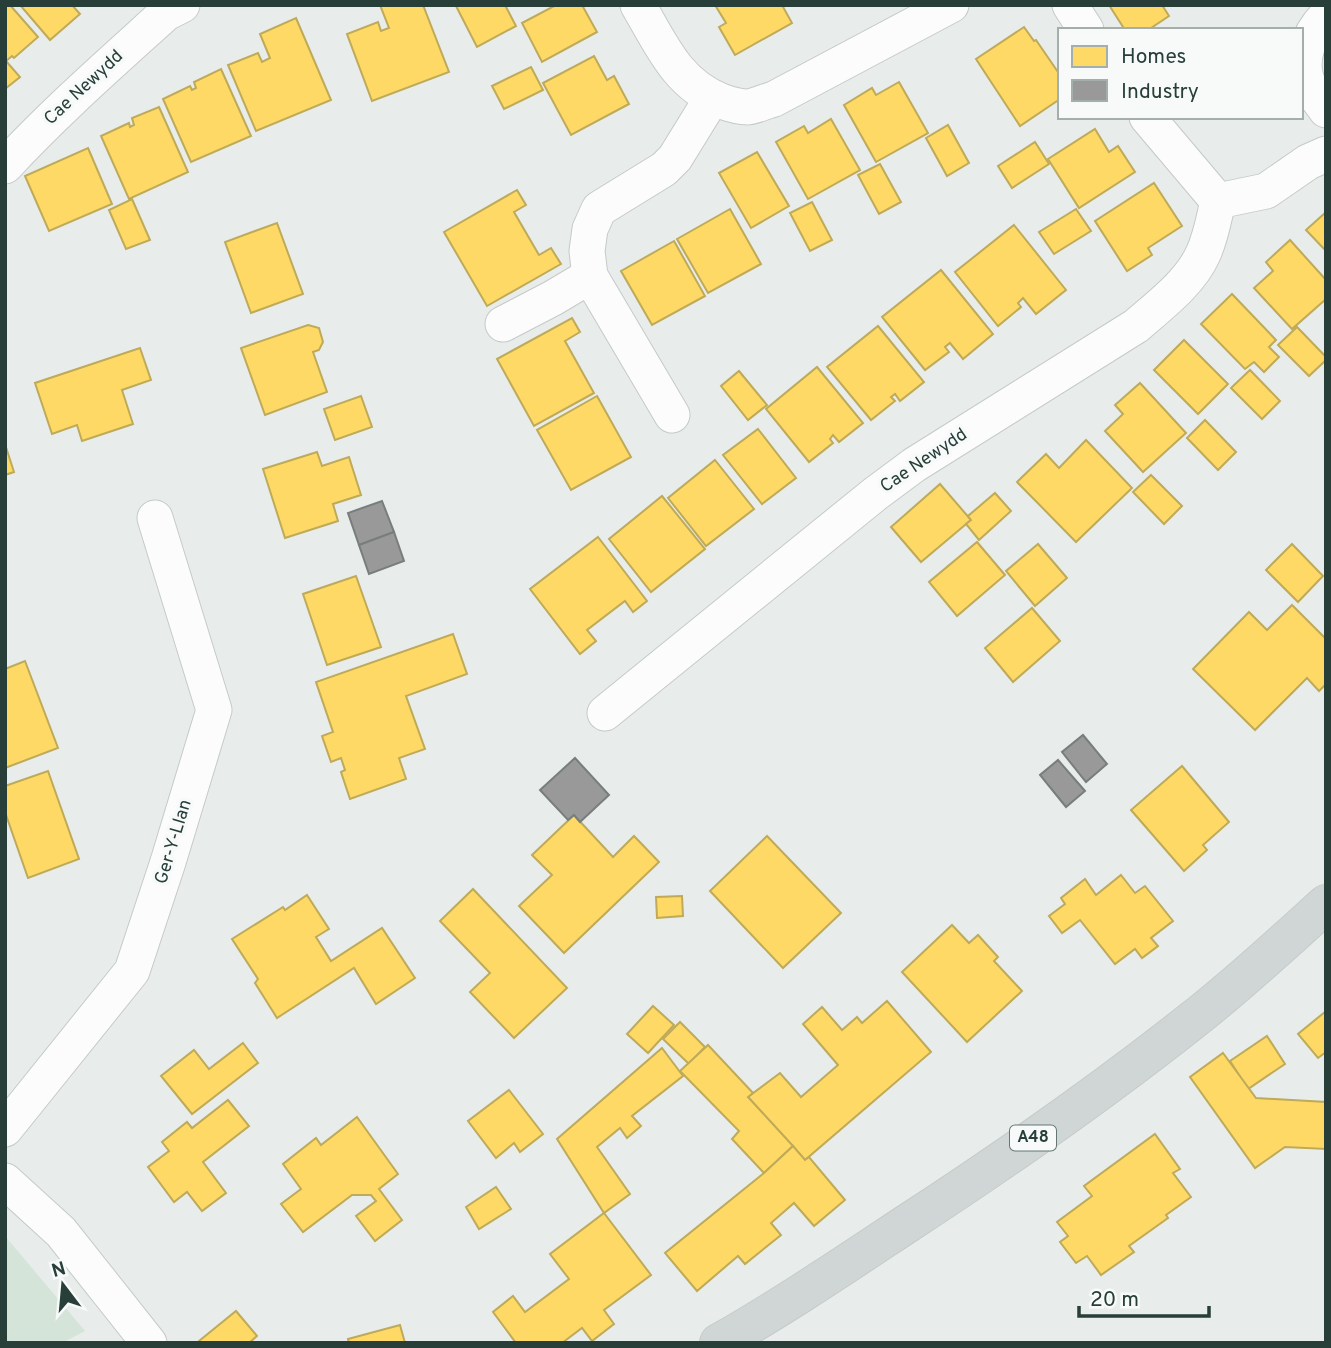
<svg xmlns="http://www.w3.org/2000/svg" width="1331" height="1348" viewBox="0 0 1331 1348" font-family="Overpass,sans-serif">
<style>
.green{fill:#d4e4d9}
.homes{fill:#ffd966;stroke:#beaa58;stroke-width:2}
.industry{fill:#999;stroke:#777e7c;stroke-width:2}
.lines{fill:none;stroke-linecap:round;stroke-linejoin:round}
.minor-casing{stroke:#c5cac8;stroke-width:37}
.primary-casing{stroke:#c4cbc9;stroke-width:40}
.minor{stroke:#fcfcfc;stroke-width:35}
.primary{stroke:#d0d6d5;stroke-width:38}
.labels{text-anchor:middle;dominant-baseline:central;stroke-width:7;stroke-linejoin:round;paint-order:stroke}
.shield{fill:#f7faf9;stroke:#657673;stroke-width:2}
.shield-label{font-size:16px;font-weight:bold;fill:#273e39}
.street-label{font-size:18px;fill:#273e39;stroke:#f7faf9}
</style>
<rect width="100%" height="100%" fill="#e8edeb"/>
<polygon class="green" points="5,1236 85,1331 62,1343 5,1343"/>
<g class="homes">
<polygon points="5,5 10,5 38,37 14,58 12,56 6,61 20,77 5,89"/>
<polygon points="20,5 72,5 80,14 50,40"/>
<polygon points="380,5 423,5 449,72 372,101 347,34 378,22 381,31 389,28"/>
<polygon points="459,5 505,5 516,26 477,47 456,6"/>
<polygon points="556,5 582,5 597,32 542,62 522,23"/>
<polygon points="715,5 782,5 792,23 735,55 719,27 726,23"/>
<polygon points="1109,5 1162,5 1169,16 1148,30 1125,30"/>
<polygon points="296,18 331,100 256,131 228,65 258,53 262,62 270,58 260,34"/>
<polygon points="1024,27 1034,41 1036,40 1060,75 1060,99 1020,126 976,59"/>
<polygon points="594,56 607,80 614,76 629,104 571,135 543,83"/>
<polygon points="531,67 543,90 504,109 492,86"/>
<polygon points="221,69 251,136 191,162 163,99 190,86 192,90 196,88 194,82"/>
<polygon points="899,82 928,133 876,162 844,105 872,88 876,95"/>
<polygon points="159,107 188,172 129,199 101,136 129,123 130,127 134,125 132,118"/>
<polygon points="831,119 860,170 808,199 776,142 804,126 808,133"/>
<polygon points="948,125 969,163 947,176 926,138"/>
<polygon points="1095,129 1109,152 1118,146 1135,172 1079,208 1048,159"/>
<polygon points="1035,142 1049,164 1012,188 998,166"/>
<polygon points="88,148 112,204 49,231 25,176"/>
<polygon points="757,152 789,206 751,228 719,173"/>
<polygon points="880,164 901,202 879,214 858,175"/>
<polygon points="1154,183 1182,226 1148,248 1152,255 1127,271 1095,221"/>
<polygon points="517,190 526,205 514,212 539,255 551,248 561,264 487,306 444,232"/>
<polygon points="132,199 150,240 126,249 109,210"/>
<polygon points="812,202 832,240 810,251 790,213"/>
<polygon points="730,209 761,264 708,293 677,239"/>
<polygon points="1076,209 1091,231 1054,254 1039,232"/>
<polygon points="1326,212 1326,251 1306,230"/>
<polygon points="277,223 303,294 251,313 225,242"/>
<polygon points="1014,225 1066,290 1036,314 1023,298 1018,303 1021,307 998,326 955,272"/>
<polygon points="1290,240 1326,280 1326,299 1292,329 1254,288 1273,271 1266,262"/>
<polygon points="674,241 705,296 652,325 621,271"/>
<polygon points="941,270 993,334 963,359 950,343 945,347 949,352 925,370 882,317"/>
<polygon points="1232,294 1276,340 1269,347 1279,357 1264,372 1254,362 1245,369 1201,324"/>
<polygon points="572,318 580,332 565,341 594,393 534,426 497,359"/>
<polygon points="308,325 319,328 323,342 319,350 313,352 327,392 265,415 241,348"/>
<polygon points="878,326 924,382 900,401 895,394 891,397 895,401 871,420 827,367"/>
<polygon points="1297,327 1326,357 1326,360 1309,376 1278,345"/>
<polygon points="1184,340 1228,384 1198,414 1154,370"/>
<polygon points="140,348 151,380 122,390 133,424 82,441 77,425 52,434 35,383"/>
<polygon points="817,367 863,423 839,442 833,435 830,439 833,443 809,462 766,409"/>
<polygon points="1250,370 1280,401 1262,419 1231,388"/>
<polygon points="739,371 767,405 748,420 721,386"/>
<polygon points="1140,383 1186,433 1143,472 1105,431 1123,414 1115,405"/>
<polygon points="361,396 372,427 335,440 324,409"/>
<polygon points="597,396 631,457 571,490 537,430"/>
<polygon points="1205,420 1236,452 1218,470 1187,438"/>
<polygon points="758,429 796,478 762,504 723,455"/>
<polygon points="1086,440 1132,488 1076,542 1017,482 1046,454 1059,468"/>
<polygon points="5,444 14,472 5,475"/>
<polygon points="317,452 322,466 349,457 361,495 333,504 338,521 285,538 263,469"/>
<polygon points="715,460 754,509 706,546 668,498"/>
<polygon points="1151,475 1182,506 1164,524 1133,492"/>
<polygon points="940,484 971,520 921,562 891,527"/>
<polygon points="995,493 1011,511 979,540 966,524 971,520 968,516"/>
<polygon points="662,496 705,549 651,592 609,539"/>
<polygon points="598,537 647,601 633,612 625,601 587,630 596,641 580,654 530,589"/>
<polygon points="977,542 1005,575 957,616 929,582"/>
<polygon points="1038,544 1067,578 1035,606 1006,571"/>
<polygon points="1292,544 1323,576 1298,602 1266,570"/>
<polygon points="356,576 381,647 327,665 303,594"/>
<polygon points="1292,605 1326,639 1326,684 1319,691 1307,678 1255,730 1193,669 1249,612 1267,630"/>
<polygon points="1032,608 1060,641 1013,682 985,648"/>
<polygon points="453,634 467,674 406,696 425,749 399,758 406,779 350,799 341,772 345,770 341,758 331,762 322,736 333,732 316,682"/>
<polygon points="25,661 58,748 5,768 5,669"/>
<polygon points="1182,766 1229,822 1203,845 1207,850 1184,871 1131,810"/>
<polygon points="48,771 79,859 28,878 5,812 5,786"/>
<polygon points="574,815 613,857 634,836 659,862 564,953 519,906 552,875 532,855"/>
<polygon points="767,836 841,913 783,968 710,891"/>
<polygon points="1121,875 1135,893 1145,886 1173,921 1151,938 1158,946 1142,958 1135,949 1115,964 1080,920 1062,933 1049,916 1065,904 1061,898 1085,879 1096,895"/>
<polygon points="473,889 567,988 514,1038 470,992 490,973 440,921"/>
<polygon points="307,895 329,929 316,937 331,961 382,928 415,978 376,1004 354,968 277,1018 255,983 258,979 232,939 283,907 285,910"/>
<polygon points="682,896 683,916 657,918 656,897"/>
<polygon points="952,925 969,943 978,935 998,957 994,961 1022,991 967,1042 902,972"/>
<polygon points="887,1001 931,1052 805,1160 748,1097 780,1073 801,1097 838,1065 803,1024 822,1007 842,1030 857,1017 862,1023"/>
<polygon points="653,1006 674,1025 648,1053 627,1034"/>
<polygon points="1326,1011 1326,1052 1318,1058 1298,1034"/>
<polygon points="680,1022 705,1047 689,1064 663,1039"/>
<polygon points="1267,1036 1285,1064 1248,1089 1230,1061"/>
<polygon points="243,1043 258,1063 192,1114 161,1076 194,1050 209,1069"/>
<polygon points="708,1045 753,1093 748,1097 793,1146 764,1173 732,1139 739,1131 680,1071"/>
<polygon points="662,1048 683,1076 632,1116 641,1126 627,1138 620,1128 597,1147 630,1194 604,1213 557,1139"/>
<polygon points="1223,1053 1256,1098 1326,1102 1326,1149 1285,1147 1255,1168 1190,1077"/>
<polygon points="509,1090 543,1134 520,1152 514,1143 496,1158 468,1121"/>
<polygon points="228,1100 249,1126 203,1162 226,1193 202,1211 187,1192 174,1202 148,1167 169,1151 162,1142 187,1122 192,1128"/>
<polygon points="357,1117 398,1174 379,1189 402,1220 375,1241 356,1216 376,1201 371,1195 352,1195 303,1232 281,1204 301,1189 283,1164 316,1138 321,1145"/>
<polygon points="1155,1134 1180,1169 1173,1173 1191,1197 1166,1215 1168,1218 1129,1246 1134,1252 1101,1275 1087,1256 1076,1263 1060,1242 1068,1236 1057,1222 1092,1196 1084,1186"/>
<polygon points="793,1146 805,1160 809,1157 845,1200 814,1226 794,1203 771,1223 781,1235 745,1264 738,1256 697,1291 665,1253 764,1173"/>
<polygon points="496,1187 511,1209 479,1229 466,1207"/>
<polygon points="604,1213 651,1275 604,1310 614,1324 592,1341 582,1328 562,1343 516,1343 493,1312 513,1296 525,1312 569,1279 550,1254"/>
<polygon points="236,1311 257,1336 249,1343 200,1343 199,1341"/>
<polygon points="400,1325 405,1343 349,1343 348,1339"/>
</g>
<g class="industry">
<polygon points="382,501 394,532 359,545 348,513"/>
<polygon points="394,532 404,561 369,574 359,545"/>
<polygon points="1083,735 1107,764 1086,782 1062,752"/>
<polygon points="575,758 609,795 580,822 574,815 568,820 540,790"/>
<polygon points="1058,760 1085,791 1066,807 1040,775"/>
</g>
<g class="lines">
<g class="minor-casing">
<g id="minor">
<path d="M638,5C661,44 677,84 721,101C729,104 739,107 748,107C756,106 766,101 774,99L951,5"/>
<polyline points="1070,5 1086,30"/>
<path d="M1326,16C1309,34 1296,63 1310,87C1314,95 1321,102 1326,110"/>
<polyline points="1147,117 1218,201"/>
<path d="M5,166C55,112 111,63 166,13L182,5"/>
<polyline points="503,324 553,298 590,276"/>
<polyline points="672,415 590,276 587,251 590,229 599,209 664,169 675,158 712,98"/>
<path d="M605,713L875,494L914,465L1136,326C1160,305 1190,283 1203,254C1211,237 1214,218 1218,201L1266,191L1308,162L1326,154"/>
<polyline points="5,1129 132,971 168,862 214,710 155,518"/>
<polyline points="5,1181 61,1232 149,1343"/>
</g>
</g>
<g class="primary-casing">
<path id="primary" d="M719,1343C784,1306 846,1264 908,1223C1006,1159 1102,1092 1194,1019C1240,983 1283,943 1326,904"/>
</g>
<use href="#minor" class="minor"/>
<use href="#primary" class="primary"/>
</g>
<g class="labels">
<rect class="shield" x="1010" y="1125.5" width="46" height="25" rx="5"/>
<g class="shield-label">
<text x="1033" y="1138">A48</text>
</g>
<g class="street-label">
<text transform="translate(84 88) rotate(-43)">Cae Newydd</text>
<text transform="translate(924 461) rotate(-34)">Cae Newydd</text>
<text transform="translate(174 842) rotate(-73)">Ger-Y-Llan</text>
</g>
</g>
<rect width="1331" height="1348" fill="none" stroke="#273e39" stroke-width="14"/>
<rect x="1058" y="28" width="245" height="91" fill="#f7faf9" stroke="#a4afac" stroke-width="2"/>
<rect x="1072" y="46" width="35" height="21" fill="#ffd966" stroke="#a4afac" stroke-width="2"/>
<text x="1121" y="63" font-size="21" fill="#273e39">Homes</text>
<rect x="1072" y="80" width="35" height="21" fill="#999999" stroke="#a4afac" stroke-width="2"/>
<text x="1121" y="98" font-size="21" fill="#273e39">Industry</text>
<g transform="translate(63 1285) rotate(344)" stroke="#f7faf9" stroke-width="5" paint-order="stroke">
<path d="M0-5L12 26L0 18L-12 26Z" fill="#273e39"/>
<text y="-10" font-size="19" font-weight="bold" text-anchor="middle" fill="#273e39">N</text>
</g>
<path d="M1079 1306v10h130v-10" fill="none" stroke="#273e39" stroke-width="3.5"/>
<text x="1090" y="1306" font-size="21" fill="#273e39" stroke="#f7faf9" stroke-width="5" paint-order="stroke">20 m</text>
</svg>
